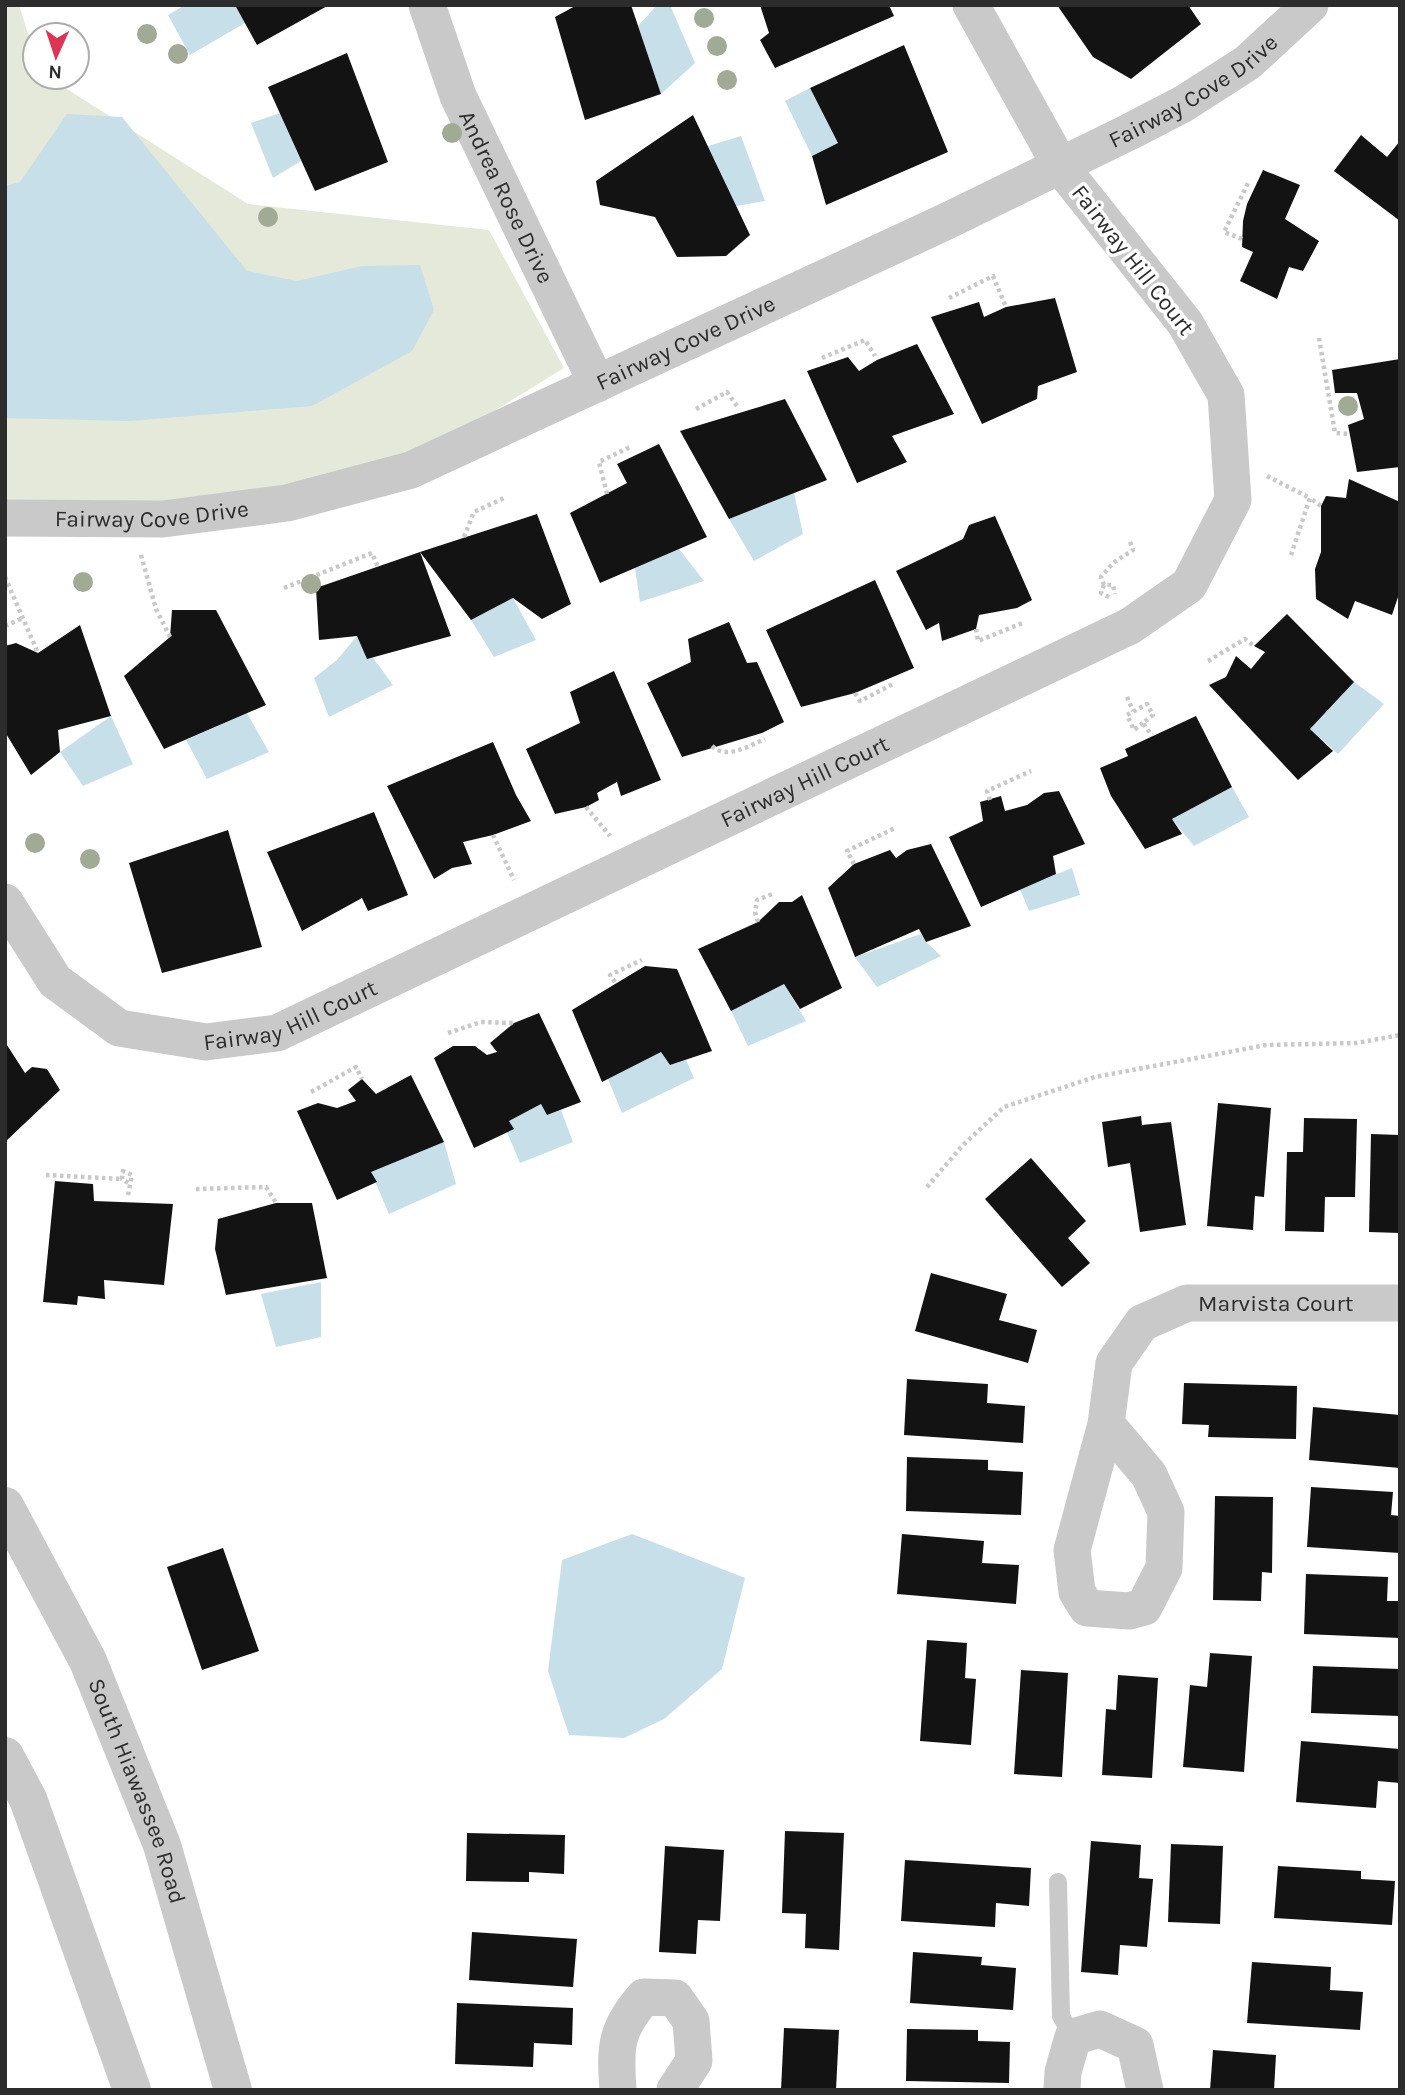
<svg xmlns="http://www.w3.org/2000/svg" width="1405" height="2095" viewBox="0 0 1405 2095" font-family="Karla,sans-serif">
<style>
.green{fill:#e4e9d9}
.water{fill:#c6dfe9}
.building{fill:#131313}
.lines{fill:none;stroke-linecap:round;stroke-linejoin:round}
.path{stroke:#c9c9c9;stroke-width:4.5;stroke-dasharray:3.5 3.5;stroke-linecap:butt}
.service{stroke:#c9c9c9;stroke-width:18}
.minor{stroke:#c9c9c9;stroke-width:37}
.tertiary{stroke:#c9c9c9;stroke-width:38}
.tree{fill:#a1aa94}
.labels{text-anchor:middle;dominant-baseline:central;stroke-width:7;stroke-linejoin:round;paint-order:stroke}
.street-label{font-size:23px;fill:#2c2c2c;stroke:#fff}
</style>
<rect width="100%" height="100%" fill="#fff"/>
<polygon class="green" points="5,5 19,5 35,56 35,77 48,77 248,204 489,230 564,368 389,476 120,518 5,512"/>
<g class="water">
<polygon points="185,5 235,5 245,23 190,55 168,15"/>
<polygon points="657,5 670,5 695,63 661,94 638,26"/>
<polygon points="810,88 838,143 812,156 785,101"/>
<polygon points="280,113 301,161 273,178 251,123"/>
<polygon points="67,114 122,117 247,271 297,281 362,266 420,265 434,310 412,351 312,406 129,421 5,418 5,186 20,182"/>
<polygon points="741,136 765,201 736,206 708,146"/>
<polygon points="794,493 803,534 754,561 729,519"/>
<polygon points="679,549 704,581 640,602 635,568"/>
<polygon points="513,598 536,640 494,657 471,620"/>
<polygon points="357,636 393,685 329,717 314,678 337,660"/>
<polygon points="1354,682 1384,704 1338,754 1310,729"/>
<polygon points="247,713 269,752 207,779 186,740"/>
<polygon points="111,716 133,764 83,786 60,752"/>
<polygon points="1232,787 1249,817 1194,846 1172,819"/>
<polygon points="1072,868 1080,895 1029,911 1020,889"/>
<polygon points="919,929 926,942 941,956 877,987 855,957 921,934"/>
<polygon points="784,984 806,1021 748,1046 731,1011"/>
<polygon points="661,1052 670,1065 686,1060 694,1078 622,1113 608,1079"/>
<polygon points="541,1104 547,1115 561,1110 573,1142 520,1163 507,1132 513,1129 509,1121"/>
<polygon points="444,1142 456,1184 389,1214 371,1172"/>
<polygon points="321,1282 321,1337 276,1347 261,1294"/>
<polygon points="632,1534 745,1578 722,1669 664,1719 624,1738 569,1735 548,1671 562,1560"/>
</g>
<g class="building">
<polygon points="235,5 329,5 257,45"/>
<polygon points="577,5 631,5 661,94 585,120 555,17"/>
<polygon points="760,5 889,5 894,16 775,68 760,40 769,33"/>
<polygon points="1057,5 1188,5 1201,24 1131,79 1093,57"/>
<polygon points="904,45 948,152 826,205 812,156 838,143 810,88"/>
<polygon points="347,53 388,162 315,191 268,87"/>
<polygon points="693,115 750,235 726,256 677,257 655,217 600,205 596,181"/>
<polygon points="1361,135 1387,157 1400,141 1400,221 1334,171"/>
<polygon points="1263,170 1300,185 1285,219 1319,241 1303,271 1289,267 1277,299 1240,281 1253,252 1242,247 1243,221 1247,204"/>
<polygon points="1055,298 1077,372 1038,386 1037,399 982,424 931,317 979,302 984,317 1006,307"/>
<polygon points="917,344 954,414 892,436 907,462 857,483 807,371 848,357 859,371 877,360"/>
<polygon points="1400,359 1400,467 1357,472 1348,425 1364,419 1357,393 1335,393 1332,370"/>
<polygon points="785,399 827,480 729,519 680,431"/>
<polygon points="659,444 707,537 600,583 570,513 627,483 617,464"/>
<polygon points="1349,479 1400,502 1400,591 1392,615 1355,601 1348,619 1316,599 1315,569 1321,552 1321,506 1326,496 1346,498"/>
<polygon points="537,514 571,604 542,619 513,598 471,620 420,552"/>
<polygon points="995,516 1032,600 1017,608 979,615 976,629 942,641 939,623 926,630 896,571 963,539 969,525"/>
<polygon points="420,552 451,636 367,659 357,636 319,640 316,588"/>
<polygon points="875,580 914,668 855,693 801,707 766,630"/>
<polygon points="172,610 216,610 266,705 164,749 124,676 170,637"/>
<polygon points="1287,614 1354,682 1310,729 1333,751 1298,780 1209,685 1226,677 1236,656 1251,669 1265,652 1254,646"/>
<polygon points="729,622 747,663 757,662 784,722 762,733 682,757 647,683 691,662 688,639"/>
<polygon points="80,625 111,716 58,730 60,752 31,775 5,732 5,646 16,643 38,653"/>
<polygon points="614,671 661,780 621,796 617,782 597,793 599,800 586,807 555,814 526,749 580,723 570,692"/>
<polygon points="1196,716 1232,787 1172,819 1182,834 1145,849 1111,796 1100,768 1128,756 1125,749"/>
<polygon points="493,742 516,795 531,821 493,835 463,842 472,864 452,868 434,879 387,786"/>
<polygon points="1059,791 1085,844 1053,856 1056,874 981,907 949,837 983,821 980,802 1001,796 1005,811 1027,805 1044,793"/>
<polygon points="374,812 408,895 368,911 362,898 302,931 267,852"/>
<polygon points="228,830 262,947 162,973 129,863"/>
<polygon points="931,844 971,926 926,942 919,929 855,957 828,888 854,864 890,850 896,858 907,850"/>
<polygon points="802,895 842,988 800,1009 784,984 731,1011 698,949 758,922 779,902 792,902"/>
<polygon points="645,966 677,969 712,1051 670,1065 661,1052 602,1082 572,1010"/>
<polygon points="539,1013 581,1102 547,1115 541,1104 509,1121 514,1129 474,1148 434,1058 453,1046 475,1046 487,1055 497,1052 490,1043 514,1023"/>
<polygon points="5,1042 25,1073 32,1067 47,1069 60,1090 5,1142"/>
<polygon points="411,1075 444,1142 371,1172 377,1182 337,1200 297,1111 318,1103 337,1108 356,1101 348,1090 362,1079 376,1094"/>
<polygon points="1218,1103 1271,1108 1264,1197 1255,1196 1253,1230 1207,1226"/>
<polygon points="1141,1116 1142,1125 1171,1122 1186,1225 1140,1232 1130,1163 1108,1167 1102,1122"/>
<polygon points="1304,1118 1357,1119 1355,1197 1325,1197 1324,1232 1285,1231 1287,1152 1303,1152"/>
<polygon points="1371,1134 1400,1135 1400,1233 1369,1232"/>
<polygon points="1031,1158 1086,1221 1068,1238 1090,1263 1062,1287 985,1199"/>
<polygon points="55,1181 93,1184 94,1201 173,1204 164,1285 104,1280 105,1299 78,1296 77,1305 43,1302"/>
<polygon points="276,1203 312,1203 327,1278 226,1295 215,1249 218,1219"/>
<polygon points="931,1273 1007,1294 999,1320 1037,1330 1028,1363 915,1331"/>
<polygon points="907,1379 988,1384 987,1403 1025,1406 1023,1443 904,1435"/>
<polygon points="1184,1383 1297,1386 1296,1439 1208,1437 1209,1425 1182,1424"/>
<polygon points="1313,1407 1400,1415 1400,1468 1309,1460"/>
<polygon points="907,1457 988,1460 988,1470 1023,1472 1021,1515 906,1511"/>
<polygon points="1311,1487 1393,1492 1391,1515 1400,1516 1400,1553 1307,1547"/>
<polygon points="1215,1496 1273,1497 1272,1573 1262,1572 1261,1601 1213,1600"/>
<polygon points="902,1534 984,1541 982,1563 1019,1565 1016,1604 897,1594"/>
<polygon points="223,1548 259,1651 202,1670 167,1567"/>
<polygon points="1306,1574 1388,1577 1387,1601 1400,1601 1400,1638 1304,1634"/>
<polygon points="927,1640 967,1643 965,1678 976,1679 971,1745 920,1741"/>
<polygon points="1210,1653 1252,1656 1244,1772 1183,1767 1190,1685 1207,1687"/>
<polygon points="1313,1666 1400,1669 1400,1716 1311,1713"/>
<polygon points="1021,1670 1068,1673 1062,1777 1014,1774"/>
<polygon points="1118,1675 1158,1678 1152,1778 1102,1775 1106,1709 1116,1710"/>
<polygon points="1301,1741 1400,1749 1400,1783 1378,1781 1376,1808 1296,1802"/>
<polygon points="785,1831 844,1833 839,1950 805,1948 806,1914 782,1913"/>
<polygon points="467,1833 565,1835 564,1874 529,1872 529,1882 466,1881"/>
<polygon points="1091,1841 1141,1845 1139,1878 1153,1879 1147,1947 1120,1945 1118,1975 1081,1972"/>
<polygon points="1171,1844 1223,1846 1220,1924 1168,1922"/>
<polygon points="665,1846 724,1850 720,1921 698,1920 696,1954 659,1952"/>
<polygon points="905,1860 1031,1868 1029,1906 996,1903 995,1927 901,1921"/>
<polygon points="1278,1866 1361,1871 1361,1879 1395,1881 1392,1925 1274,1918"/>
<polygon points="472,1932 577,1939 573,1987 469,1980"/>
<polygon points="913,1952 982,1957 981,1965 1016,1968 1013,2010 910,2003"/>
<polygon points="1252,1962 1331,1967 1330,1990 1363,1992 1360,2030 1247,2023"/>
<polygon points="457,2003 573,2008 572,2045 534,2043 533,2067 455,2064"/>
<polygon points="784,2028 839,2030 836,2090 781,2090"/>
<polygon points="907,2029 978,2030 978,2041 1010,2042 1009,2083 906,2081"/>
<polygon points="1213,2050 1276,2055 1274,2090 1210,2090"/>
</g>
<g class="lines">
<g class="path">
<polyline points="1242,239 1224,232 1248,183"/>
<polyline points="949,298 993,276 1006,307"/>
<polyline points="1319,338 1335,433 1349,434"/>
<polyline points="822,358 865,340 875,356"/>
<polyline points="696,409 727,392 739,409"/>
<polyline points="1267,476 1310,498"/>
<polyline points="607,494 599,462 632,446"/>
<polyline points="464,537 474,512 504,498"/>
<polyline points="141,555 156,609 170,637"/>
<polyline points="1291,555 1310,498 1321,506"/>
<polyline points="5,577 38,653"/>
<polyline points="1104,585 1101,577 1113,563 1133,550 1129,539"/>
<polyline points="284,588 372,553 378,567"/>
<polyline points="1109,597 1101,593 1104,585 1113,585 1115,594"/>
<polyline points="5,626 23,618"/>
<polyline points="976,629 978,641 1025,622"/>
<polyline points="1208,661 1245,639 1254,646"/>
<polyline points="855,693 860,701 895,683"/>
<polyline points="1127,697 1133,711"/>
<polyline points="1143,723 1134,730 1127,715 1147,704 1153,715 1143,723 1150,733"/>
<path d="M712,746C727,760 748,746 765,739"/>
<polyline points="990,800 987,791 1031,771"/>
<polyline points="586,807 610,836"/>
<polyline points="493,835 514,880"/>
<polyline points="854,864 847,851 895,828"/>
<polyline points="758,922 755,912 757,900 775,893"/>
<polyline points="615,982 610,975 642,960"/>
<polyline points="448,1033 481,1022 514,1023"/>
<polyline points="311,1092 356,1067 362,1079"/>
<polyline points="46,1175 122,1179"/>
<polyline points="927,1187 962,1146 1004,1107 1095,1077 1266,1045 1357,1043 1400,1035"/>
<polyline points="196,1189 266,1187 276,1203"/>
<polyline points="128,1195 132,1175 123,1171 122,1179 128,1183"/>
</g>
<polyline class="service" points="1058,1882 1061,2016 1073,2037"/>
<g class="minor">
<path id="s1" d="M427,5L458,96L597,384"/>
<path id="s2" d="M5,518L163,519L287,503L411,470L947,221L1129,132L1183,104L1247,63L1310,5"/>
<path id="s3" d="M5,902L55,981L119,1028L206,1042L277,1033L1130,626L1189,585L1233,500L1226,395L1185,323L1061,167L971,5"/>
<path id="s4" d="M1106,1424L1149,1475L1166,1512L1164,1568L1144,1607L1129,1611L1087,1608L1077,1592L1072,1550L1106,1424L1114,1363L1142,1323L1187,1303H1400"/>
<path d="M618,2090C615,2047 615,2030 644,1997L675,1998L691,2021L694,2061L675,2090"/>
<polyline points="1062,2090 1063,2072 1073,2037 1100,2029 1135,2045 1145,2090"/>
</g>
<g class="tertiary">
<path id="s5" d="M5,1506L88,1661L162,1845L233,2090"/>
<polyline points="5,1756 28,1799 132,2090"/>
</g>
</g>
<g class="tree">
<circle cx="704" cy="18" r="10"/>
<circle cx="147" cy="34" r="10"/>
<circle cx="717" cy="46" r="10"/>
<circle cx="178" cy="54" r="10"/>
<circle cx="727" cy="80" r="10"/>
<circle cx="452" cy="133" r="10"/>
<circle cx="268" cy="217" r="10"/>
<circle cx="1348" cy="406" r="10"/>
<circle cx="83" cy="582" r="10"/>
<circle cx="311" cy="584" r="10"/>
<circle cx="35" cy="843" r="10"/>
<circle cx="90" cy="859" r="10"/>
</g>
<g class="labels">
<g class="street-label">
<text stroke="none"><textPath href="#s2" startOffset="1281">Fairway Cove Drive</textPath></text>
<text stroke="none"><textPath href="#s1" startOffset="208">Andrea Rose Drive</textPath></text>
<text transform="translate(1133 260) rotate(52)">Fairway Hill Court</text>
<text stroke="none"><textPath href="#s2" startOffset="714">Fairway Cove Drive</textPath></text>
<text stroke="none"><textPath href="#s2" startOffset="147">Fairway Cove Drive</textPath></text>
<text stroke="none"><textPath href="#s3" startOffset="917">Fairway Hill Court</textPath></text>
<text stroke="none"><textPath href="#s3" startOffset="350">Fairway Hill Court</textPath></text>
<text stroke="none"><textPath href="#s4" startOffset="705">Marvista Court</textPath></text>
<text stroke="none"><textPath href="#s5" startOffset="315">South Hiawassee Road</textPath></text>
</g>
</g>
<rect width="1405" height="2095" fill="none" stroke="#2c2c2c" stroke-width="14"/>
<g transform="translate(56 56) rotate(183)"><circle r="33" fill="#ffffff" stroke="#ababab" stroke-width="2"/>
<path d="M0-5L12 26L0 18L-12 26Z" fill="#dd3454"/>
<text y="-10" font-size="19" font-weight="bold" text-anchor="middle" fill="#2c2c2c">N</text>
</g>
</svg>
